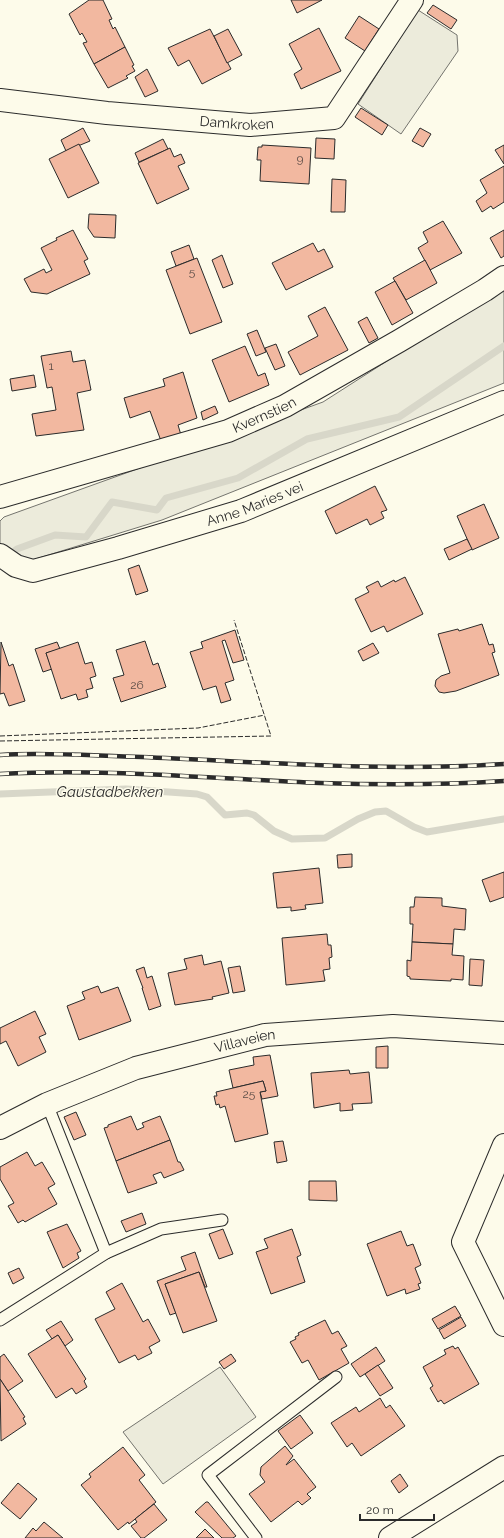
<svg xmlns="http://www.w3.org/2000/svg" width="504" height="1538" viewBox="0 0 504 1538" font-family="Raleway,sans-serif">
<style>
.green{fill:#ecebdb;stroke:#74746e}
.lines{fill:none;stroke-linecap:round;stroke-linejoin:round}
.stream{stroke:#d8d7c9;stroke-width:7}
.building{fill:#f2b8a0;stroke:#2b2b2b}
.lane-casing{stroke:#2b2b2b;stroke-width:13}
.street-casing{stroke:#2b2b2b;stroke-width:24}
.lane{stroke:#fdfbea;stroke-width:11}
.street{stroke:#fdfbea;stroke-width:22}
.rail-casing{stroke:#2b2b2b;stroke-width:4.5}
.rail{stroke:#fdfbea;stroke-width:3;stroke-dasharray:9;stroke-linecap:butt}
.fence{stroke:#2b2b2b;stroke-width:1;stroke-dasharray:5 2;stroke-linecap:butt}
.labels{text-anchor:middle;dominant-baseline:central;stroke-width:3;stroke-linejoin:round;paint-order:stroke}
.number-label{font-size:12px;fill:#5d4e48}
.street-label{font-size:14px;fill:#2b2b2b;stroke:#fdfbea}
.water-label{font-size:15px;font-style:italic;fill:#2b2b2b;stroke:#fdfbea}
</style>
<rect width="100%" height="100%" fill="#fdfbea"/>
<g class="green">
<polygon points="418,10 457,35 458,51 401,134 358,104"/>
<polygon points="504,286 504,383 162,520 29,561 0,546 0,521 4,517 323,402"/>
<polygon points="220,1367 256,1417 163,1484 123,1432"/>
</g>
<g class="lines">
<g class="stream">
<polyline points="7,557 17,549 55,535 86,537 112,502 157,510 166,498 238,478 307,439 399,417 504,346"/>
<polyline points="0,794 126,789 197,794 207,797 225,815 247,813 254,815 274,831 292,839 325,838 358,819 375,812 386,811 414,827 427,832 504,819"/>
</g>
</g>
<g class="building">
<polygon points="89,0 103,0 112,19 109,20 113,29 115,27 125,47 94,64 83,43 87,42 82,33 80,35 69,14"/>
<polygon points="291,0 322,0 297,13"/>
<polygon points="433,5 457,20 451,29 427,13"/>
<polygon points="359,16 379,29 365,51 345,38"/>
<polygon points="319,28 341,71 301,89 294,74 302,69 289,44"/>
<polygon points="210,29 231,69 202,84 189,60 178,66 168,48"/>
<polygon points="228,29 242,55 227,63 214,36"/>
<polygon points="125,47 134,65 132,66 135,71 126,76 128,78 108,88 94,64"/>
<polygon points="147,69 158,91 145,97 135,77"/>
<polygon points="361,108 388,125 382,135 355,117"/>
<polygon points="83,128 90,141 66,151 61,140"/>
<polygon points="420,128 431,134 423,147 412,141"/>
<polygon points="316,138 335,139 334,159 315,158"/>
<polygon points="163,139 168,149 139,162 135,153"/>
<polygon points="79,144 99,183 68,198 49,159"/>
<polygon points="262,145 311,148 309,184 260,181 261,160 257,160 258,147 262,147"/>
<polygon points="504,145 504,164 495,150"/>
<polygon points="170,148 174,157 181,154 185,163 178,166 189,189 157,204 138,163"/>
<polygon points="504,166 504,202 493,209 491,206 482,212 476,201 487,193 480,180"/>
<polygon points="332,179 346,180 345,212 331,212"/>
<polygon points="89,214 116,215 115,238 94,237 88,228"/>
<polygon points="443,221 462,253 430,270 418,248 428,242 423,232"/>
<polygon points="73,230 88,259 84,261 90,274 47,294 31,292 24,279 44,269 46,273 52,270 41,248 57,240 56,238"/>
<polygon points="504,230 504,256 501,258 490,238"/>
<polygon points="313,243 318,252 324,249 333,267 286,290 272,263"/>
<polygon points="189,245 194,259 176,266 171,252"/>
<polygon points="222,255 233,284 223,288 212,260"/>
<polygon points="197,258 222,322 190,334 166,270"/>
<polygon points="425,260 437,283 406,300 393,278"/>
<polygon points="395,281 413,313 392,325 375,292"/>
<polygon points="325,307 348,350 300,375 288,352 318,336 308,316"/>
<polygon points="367,317 378,338 369,343 358,322"/>
<polygon points="257,330 266,352 256,356 247,334"/>
<polygon points="276,344 285,366 275,370 265,348"/>
<polygon points="245,346 258,376 265,373 269,385 229,402 212,360"/>
<polygon points="71,351 73,362 85,360 91,390 77,393 84,430 36,436 32,414 56,410 52,387 47,388 41,356"/>
<polygon points="183,372 197,418 178,425 181,435 161,441 150,411 130,418 124,398 165,386 163,379"/>
<polygon points="34,375 36,387 12,391 10,379"/>
<polygon points="215,406 218,413 203,420 201,412"/>
<polygon points="375,486 387,510 381,512 384,518 370,525 367,519 336,534 325,511"/>
<polygon points="484,504 499,538 472,550 457,516"/>
<polygon points="467,539 472,549 449,560 444,549"/>
<polygon points="139,565 148,591 136,595 128,569"/>
<polygon points="405,577 423,614 387,632 384,626 371,632 355,599 369,592 366,587 378,581 381,587 394,580 395,582"/>
<polygon points="482,624 489,645 493,644 495,652 492,653 499,675 456,691 444,693 439,692 435,686 436,680 441,676 450,673 438,634 458,629 459,631"/>
<polygon points="235,630 244,660 233,663 225,640 222,641 234,680 225,683 231,700 221,703 216,686 203,690 190,652 203,648 201,642"/>
<polygon points="145,641 153,665 158,663 166,687 121,702 113,678 124,675 116,650"/>
<polygon points="1,642 9,666 13,664 25,701 9,706 4,693 0,694"/>
<polygon points="57,642 60,649 46,653 52,669 43,672 35,649"/>
<polygon points="78,642 85,664 92,662 96,676 90,678 93,688 86,690 88,697 78,700 76,694 61,699 46,653"/>
<polygon points="373,643 379,653 363,661 358,651"/>
<polygon points="352,854 352,867 338,868 337,855"/>
<polygon points="319,868 323,903 305,905 306,909 291,911 291,907 277,908 273,873"/>
<polygon points="504,872 504,897 490,902 482,880"/>
<polygon points="415,897 442,898 442,906 466,909 465,930 454,929 453,944 412,942 413,924 410,924 410,907 414,907"/>
<polygon points="327,934 328,945 331,945 332,957 329,958 330,969 323,970 325,981 286,985 282,938"/>
<polygon points="412,942 453,944 452,955 464,956 463,980 451,979 451,981 410,979 410,977 407,976 407,960 411,961"/>
<polygon points="202,955 204,965 221,961 229,993 212,997 213,999 175,1005 168,973 187,969 184,959"/>
<polygon points="470,959 484,960 482,986 469,985"/>
<polygon points="240,966 245,991 233,993 228,968"/>
<polygon points="144,967 147,978 152,976 161,1006 149,1010 142,988 143,988 136,970"/>
<polygon points="98,986 101,993 118,987 131,1021 79,1040 67,1006 85,999 82,992"/>
<polygon points="35,1011 46,1034 39,1037 46,1052 18,1066 6,1041 0,1044 0,1028"/>
<polygon points="388,1046 388,1068 376,1068 376,1047"/>
<polygon points="270,1055 278,1096 262,1099 260,1092 266,1091 263,1081 233,1088 229,1070 254,1065 253,1057"/>
<polygon points="349,1070 350,1074 369,1072 372,1103 352,1104 353,1110 340,1111 340,1103 314,1108 311,1073"/>
<polygon points="263,1081 266,1091 260,1092 268,1134 235,1142 225,1106 220,1108 219,1104 216,1105 214,1096 217,1096 216,1092"/>
<polygon points="76,1112 86,1135 74,1140 64,1117"/>
<polygon points="131,1116 137,1130 144,1127 142,1123 160,1116 170,1140 116,1161 104,1128 108,1127 108,1125"/>
<polygon points="170,1140 178,1162 180,1162 184,1170 164,1178 161,1172 153,1175 157,1183 128,1193 116,1161"/>
<polygon points="283,1141 287,1161 277,1163 274,1142"/>
<polygon points="27,1152 35,1166 42,1162 55,1184 48,1188 57,1204 25,1222 23,1220 18,1223 8,1206 14,1203 0,1179 0,1167"/>
<polygon points="309,1181 336,1181 337,1201 309,1200"/>
<polygon points="142,1213 146,1224 126,1232 121,1221"/>
<polygon points="67,1224 81,1251 77,1253 79,1258 63,1268 47,1232"/>
<polygon points="223,1229 233,1254 219,1259 209,1234"/>
<polygon points="292,1229 301,1255 297,1257 305,1282 271,1294 256,1252 268,1248 264,1239"/>
<polygon points="401,1231 407,1246 413,1244 421,1265 415,1268 421,1283 418,1284 420,1289 406,1294 405,1289 387,1296 367,1244"/>
<polygon points="195,1252 207,1287 205,1287 199,1272 165,1284 176,1313 170,1315 157,1281 186,1270 181,1257"/>
<polygon points="19,1268 24,1278 13,1284 8,1273"/>
<polygon points="199,1272 217,1321 183,1333 165,1284"/>
<polygon points="122,1283 143,1322 148,1319 160,1341 149,1347 152,1353 138,1360 135,1355 119,1363 95,1319 115,1309 106,1292"/>
<polygon points="455,1306 461,1316 438,1329 432,1319"/>
<polygon points="461,1317 466,1326 444,1339 439,1330"/>
<polygon points="325,1320 332,1334 338,1331 347,1346 341,1349 349,1363 319,1380 308,1360 302,1363 290,1342 296,1339 295,1337 299,1335 298,1333"/>
<polygon points="61,1321 73,1340 65,1346 58,1335 52,1339 46,1330"/>
<polygon points="58,1335 86,1379 84,1381 87,1387 76,1394 72,1388 56,1398 28,1354"/>
<polygon points="453,1346 455,1349 458,1347 479,1384 444,1404 441,1400 438,1402 430,1388 433,1386 423,1367 446,1354 444,1350"/>
<polygon points="376,1347 385,1361 360,1377 351,1364"/>
<polygon points="4,1354 23,1381 8,1391 0,1379 0,1357"/>
<polygon points="231,1354 236,1361 224,1369 219,1362"/>
<polygon points="378,1365 393,1388 380,1396 365,1374"/>
<polygon points="0,1379 25,1417 23,1418 26,1424 1,1441"/>
<polygon points="380,1398 386,1408 390,1405 405,1426 361,1456 352,1443 347,1447 331,1423 356,1407 359,1412"/>
<polygon points="300,1415 313,1433 291,1449 278,1431"/>
<polygon points="285,1446 293,1456 286,1465 294,1459 316,1487 307,1494 311,1498 302,1505 298,1501 271,1522 249,1494 265,1482 260,1475 261,1467"/>
<polygon points="123,1447 145,1475 139,1480 156,1502 129,1524 128,1522 118,1530 81,1485 91,1477 89,1474"/>
<polygon points="400,1474 408,1486 399,1493 391,1481"/>
<polygon points="18,1483 37,1499 20,1519 1,1503"/>
<polygon points="206,1502 208,1502 236,1536 233,1538 222,1538 195,1512"/>
<polygon points="154,1504 167,1520 144,1538 141,1538 131,1526 137,1522 135,1519"/>
<polygon points="44,1522 63,1538 25,1538 33,1528 36,1531"/>
<polygon points="205,1529 214,1538 196,1538"/>
</g>
<g class="lines">
<g class="lane-casing">
<g id="lane">
<polyline points="47,1104 106,1253 161,1229 222,1220"/>
<polyline points="0,1320 106,1253"/>
<polyline points="256,1538 208,1475 336,1377"/>
</g>
</g>
<g class="street-casing">
<g id="street">
<path id="s1" d="M0,100L107,113L250,125L334,118L412,0"/>
<path id="s2" d="M0,497L228,431L285,406L399,341L485,290L504,277"/>
<path id="s3" d="M0,555L16,566L33,571L118,548L241,511L504,402"/>
<path id="s4" d="M0,1128L47,1104L136,1068L265,1035L393,1026L504,1033"/>
<polyline points="504,1145 463,1242 504,1325"/>
<polyline points="390,1538 504,1467"/>
</g>
</g>
<use href="#lane" class="lane"/>
<use href="#street" class="street"/>
<g class="rail-casing">
<g id="rail">
<path d="M0,755C47,752 95,756 142,757C263,762 383,772 504,764"/>
<path d="M0,774C107,768 213,779 320,783C381,785 443,785 504,781"/>
</g>
</g>
<use href="#rail" class="rail"/>
<g class="fence">
<polyline points="0,736 198,728 265,715"/>
<polyline points="0,741 271,736 234,620"/>
</g>
</g>
<g class="labels">
<g class="number-label">
<text x="300" y="159">9</text>
<text x="192" y="272">5</text>
<text x="51" y="366">1</text>
<text x="137" y="685">26</text>
<text x="249" y="1094">25</text>
</g>
<g class="street-label">
<text stroke="none"><textPath href="#s1" startOffset="238">Damkroken</textPath></text>
<text stroke="none"><textPath href="#s2" startOffset="277">Kvernstien</textPath></text>
<text stroke="none"><textPath href="#s3" startOffset="269">Anne Maries vei</textPath></text>
<text stroke="none"><textPath href="#s4" startOffset="261">Villaveien</textPath></text>
</g>
<g class="water-label">
<text x="110" y="792">Gaustadbekken</text>
</g>
</g>
<path d="M360 1514v6h74v-6" fill="none" stroke="#2b2b2b" stroke-width="2"/>
<text x="366" y="1514" font-size="12" fill="#2b2b2b" stroke="#fdfbea" stroke-width="3" paint-order="stroke">20 m</text>
</svg>
